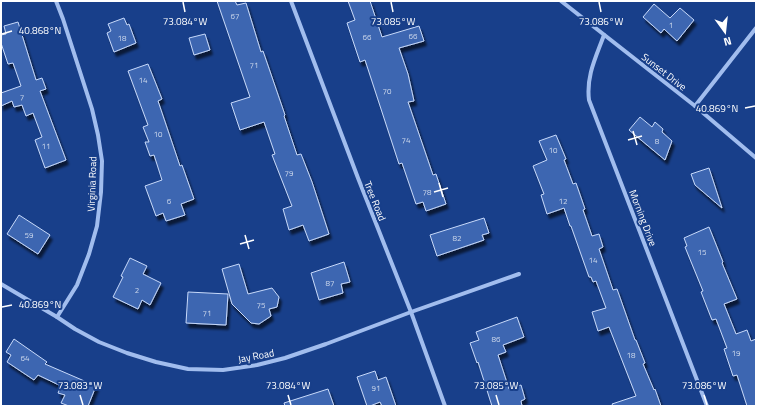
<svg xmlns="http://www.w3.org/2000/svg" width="757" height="407" viewBox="0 0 757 407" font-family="'Titillium Web',sans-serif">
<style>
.building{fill:#3d66b1;stroke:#c7d9fa;filter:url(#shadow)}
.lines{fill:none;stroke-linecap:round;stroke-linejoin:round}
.street{stroke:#a1bdee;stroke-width:4}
.ticks{fill:none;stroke:#fff;stroke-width:1.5}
.labels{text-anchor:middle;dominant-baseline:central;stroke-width:4;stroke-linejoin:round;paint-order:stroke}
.number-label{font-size:8px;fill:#ced9ec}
.street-label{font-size:10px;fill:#fff;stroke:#183f8a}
.ticks-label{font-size:10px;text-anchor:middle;fill:#fff;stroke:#183f8a;stroke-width:4;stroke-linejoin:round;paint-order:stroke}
</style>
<defs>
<filter id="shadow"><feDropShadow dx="2.5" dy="4.5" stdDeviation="1" flood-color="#0009"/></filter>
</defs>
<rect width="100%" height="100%" fill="#183f8a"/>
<g class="building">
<polygon points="217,1 235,1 237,5 246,3 261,52 263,51 285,115 284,116 297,155 301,154 312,182 329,234 309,241 303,225 289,230 283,209 292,206 272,155 275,154 264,122 240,130 231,103 250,97"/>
<polygon points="348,1 370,1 382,37 419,26 424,41 399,48 408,74 414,101 408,102 433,175 436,174 446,204 426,211 423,202 416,204 402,163 399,164 365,60 360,62 347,23 355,20"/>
<polygon points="654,4 670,18 680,8 694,20 677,41 664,29 661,33 643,17"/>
<polygon points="124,18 127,25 129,24 136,43 114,52 107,33 111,31 108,24"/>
<polygon points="18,22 36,80 42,78 46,89 40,91 66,160 45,168 35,140 42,137 33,113 26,116 22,105 14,107 12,101 1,106 1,93 21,86 13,63 8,64 1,43 1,35 6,34 4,26"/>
<polygon points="205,34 210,50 194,55 189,38"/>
<polygon points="148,64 162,99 158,101 180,166 182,165 194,199 181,204 185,215 166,221 163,213 156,216 145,186 162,180 154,155 150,156 145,142 149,142 143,127 148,125 128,71"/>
<polygon points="640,117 652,127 655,122 663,129 662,132 672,141 665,160 629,130"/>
<polygon points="556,135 566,159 564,160 573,184 576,183 585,209 583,210 592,236 599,234 603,247 599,249 613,290 617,289 635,340 636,340 645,363 643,364 654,390 655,389 661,406 613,406 612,404 636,396 609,327 598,331 592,312 606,308 596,281 593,282 591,277 589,277 571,226 570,226 564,208 547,214 541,195 544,194 533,166 547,160 539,141"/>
<polygon points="709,168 722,208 695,185 691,174"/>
<polygon points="19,215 50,235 38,254 7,234"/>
<polygon points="484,218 489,233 482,235 484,240 437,256 430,235"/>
<polygon points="709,227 723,262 722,263 737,299 724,304 736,334 747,330 751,341 756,339 756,406 747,406 737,375 733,376 724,349 727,348 716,319 712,320 701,292 703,291 685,247 687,246 684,238"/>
<polygon points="130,258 147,266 143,274 161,283 150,305 142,300 138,309 113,297 123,277 121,276"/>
<polygon points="344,262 350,282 341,284 343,293 319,300 311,273"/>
<polygon points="239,264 248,294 272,288 279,297 277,307 269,309 271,316 259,324 251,323 232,304 222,269"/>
<polygon points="188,292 228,294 226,325 186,323"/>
<polygon points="517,317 524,337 503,345 506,352 498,355 509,389 521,385 525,399 521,401 522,406 492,406 478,362 477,363 470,343 479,340 476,332"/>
<polygon points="14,339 47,362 45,364 96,386 88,406 69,406 61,403 65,395 58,393 61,386 38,375 34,380 7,362 11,355 6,352"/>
<polygon points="375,371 378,380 386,377 396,406 382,406 380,402 370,406 367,406 357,377"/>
<polygon points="328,389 334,406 285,406 284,403"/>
</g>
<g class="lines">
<g class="street">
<polyline points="56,1 63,19 92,109 98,135 102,161 101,192 97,226 89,254 77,285 57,317"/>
<polyline points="291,1 358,178 411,312 445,406"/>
<polyline points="561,1 695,106 756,158"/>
<path d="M604,35C596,57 586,76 589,100L707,406"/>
<polyline points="695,106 756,28"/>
<polyline points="1,284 57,317 75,329 99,342 127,353 156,362 188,369 223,370 257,365 285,358 326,344 411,312 519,274"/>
</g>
</g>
<path class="ticks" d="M183,2L185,12M391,2L393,12M599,2L601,12M2,34L12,31M745,108L755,106M633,131L637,145M628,140L642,136M439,183L443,197M434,192L448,188M245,235L249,249M240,244L254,240M2,307L12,305M80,395L83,405M288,395L291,405M496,395L499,405M704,395L707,405"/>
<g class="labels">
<g class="number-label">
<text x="235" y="16">67</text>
<text x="671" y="25">1</text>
<text x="413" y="36">66</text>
<text x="367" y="37">66</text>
<text x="122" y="38">18</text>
<text x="254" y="65">71</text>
<text x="143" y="80">14</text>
<text x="387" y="91">70</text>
<text x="22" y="97">7</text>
<text x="158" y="134">10</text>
<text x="406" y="140">74</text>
<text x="657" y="141">8</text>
<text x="46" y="146">11</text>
<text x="553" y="150">10</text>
<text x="289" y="173">79</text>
<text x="427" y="192">78</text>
<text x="169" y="201">6</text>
<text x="563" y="201">12</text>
<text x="29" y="235">59</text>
<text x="457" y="238">82</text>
<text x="702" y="252">15</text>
<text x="593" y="260">14</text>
<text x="330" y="283">87</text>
<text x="137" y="290">2</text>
<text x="261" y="305">75</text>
<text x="207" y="313">71</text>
<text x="496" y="339">86</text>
<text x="736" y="353">19</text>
<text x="631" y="355">18</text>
<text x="25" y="358">64</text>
<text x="376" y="388">91</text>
</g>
<g class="street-label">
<text transform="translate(664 72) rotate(38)">Sunset Drive</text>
<text transform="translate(92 184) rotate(-88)">Virginia Road</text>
<text transform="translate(375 201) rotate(68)">Tree Road</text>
<text transform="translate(643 218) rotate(69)">Morning Drive</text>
<text transform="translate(256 356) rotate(-11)">Jay Road</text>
</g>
</g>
<g class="ticks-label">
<text x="185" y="25">73.084°W</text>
<text x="393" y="25">73.085°W</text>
<text x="601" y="25">73.086°W</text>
<text x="40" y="34">40.868°N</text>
<text x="717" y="112">40.869°N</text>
<text x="40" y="308">40.869°N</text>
<text x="80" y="389">73.083°W</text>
<text x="288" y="389">73.084°W</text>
<text x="496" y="389">73.085°W</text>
<text x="704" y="389">73.086°W</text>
</g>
<rect width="757" height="407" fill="none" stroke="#ffffff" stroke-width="4"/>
<g transform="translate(725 32) rotate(165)" stroke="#183f8a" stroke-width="3" paint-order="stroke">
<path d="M0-3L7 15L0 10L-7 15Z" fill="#ffffff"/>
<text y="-6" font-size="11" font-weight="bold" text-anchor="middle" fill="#ffffff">N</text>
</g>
</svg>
